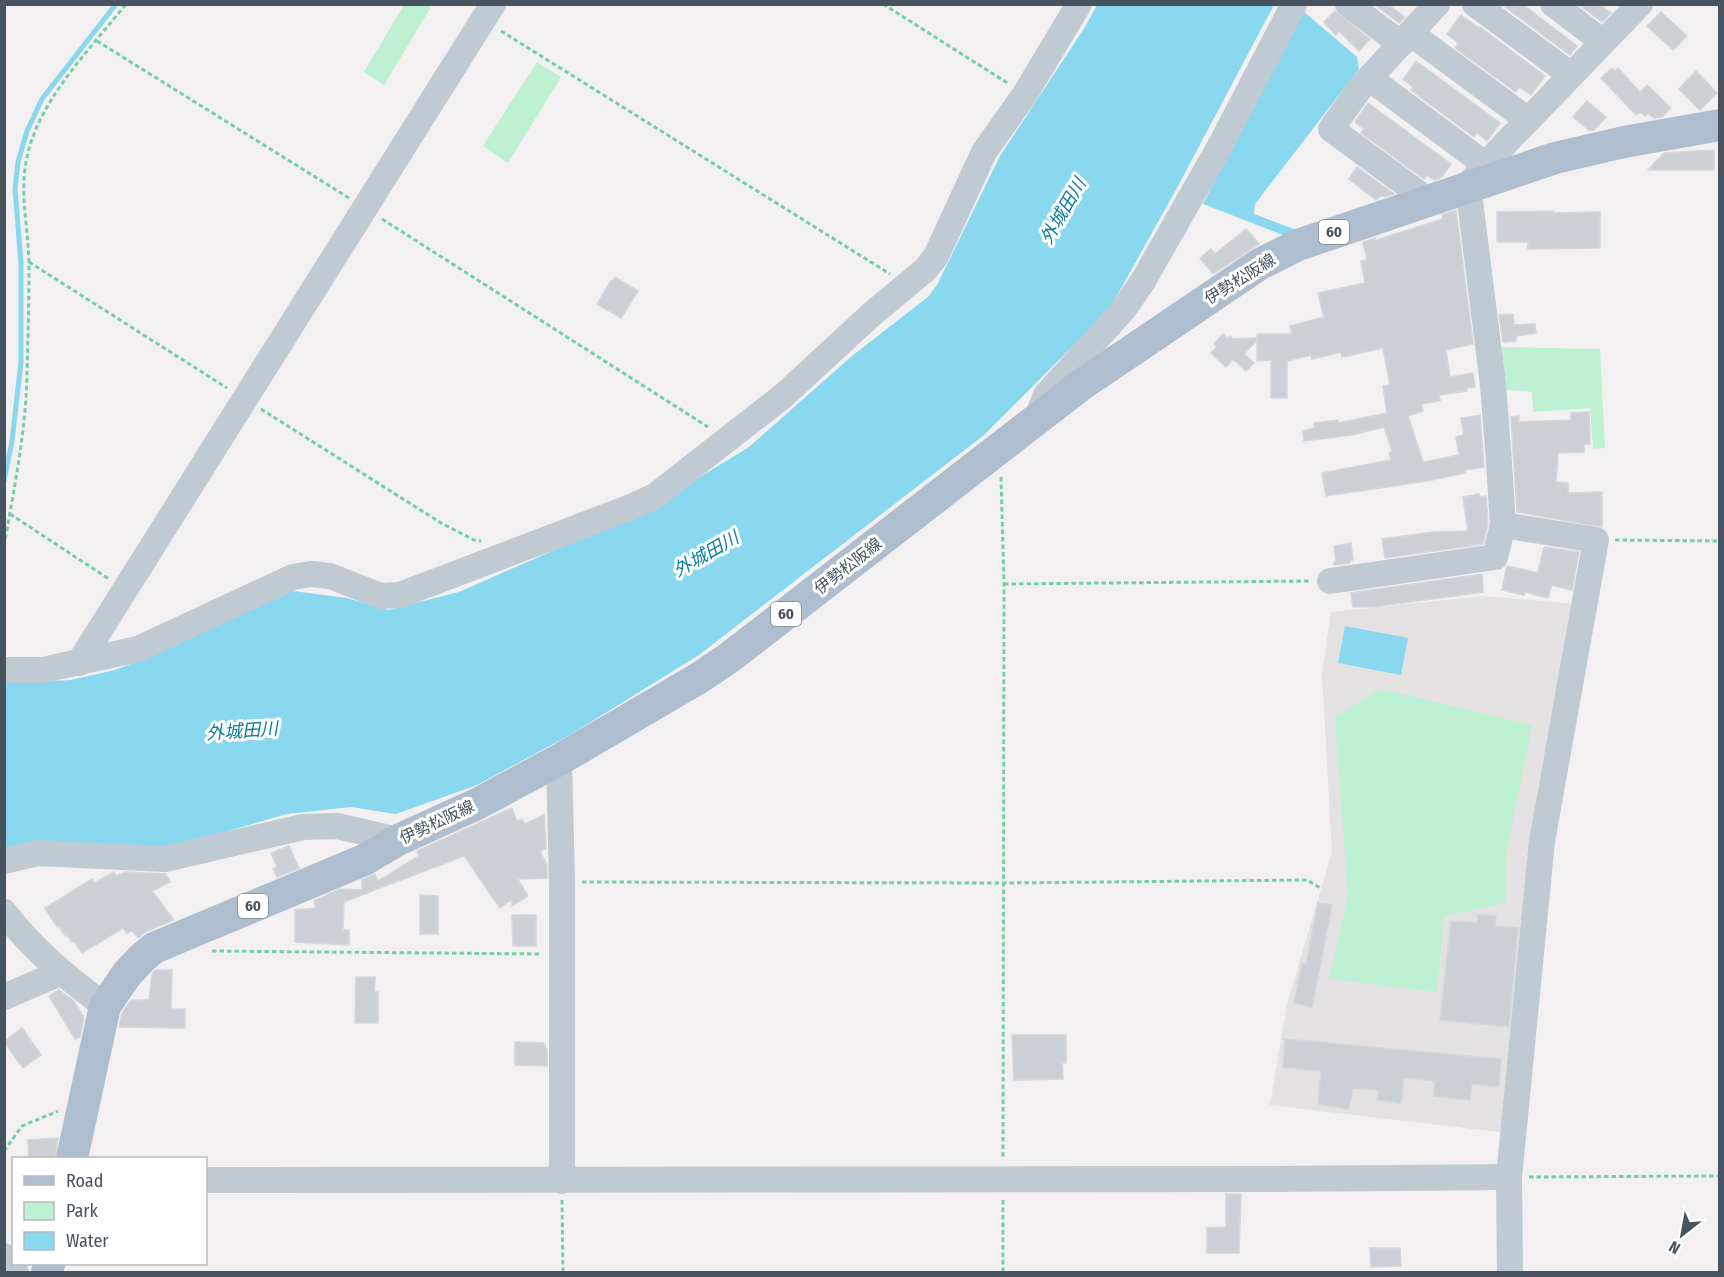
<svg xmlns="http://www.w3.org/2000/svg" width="1724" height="1277" viewBox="0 0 1724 1277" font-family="'Fira Sans Condensed','Noto Sans JP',sans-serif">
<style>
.education{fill:#e3e1e2}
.green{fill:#bdf1d2}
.water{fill:#89d8ef}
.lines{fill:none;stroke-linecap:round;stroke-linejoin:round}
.stream{stroke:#89d8ef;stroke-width:5}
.building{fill:#cccfd4;stroke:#d3d6db;stroke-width:1.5}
.path{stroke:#74d0a4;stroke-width:3;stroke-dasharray:4.5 3;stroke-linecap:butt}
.minor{stroke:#c0cad2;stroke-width:26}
.major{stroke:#afbecf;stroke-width:32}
.labels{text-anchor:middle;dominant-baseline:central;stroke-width:6;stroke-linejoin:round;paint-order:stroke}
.shield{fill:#fff;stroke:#7e878e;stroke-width:1.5}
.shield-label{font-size:15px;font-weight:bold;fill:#47535e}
.street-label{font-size:16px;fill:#47535e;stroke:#fff}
.water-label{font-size:18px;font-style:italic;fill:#097da0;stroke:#fff}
</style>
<rect width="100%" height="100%" fill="#f2f0f0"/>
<polygon class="education" points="1484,596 1575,604 1536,796 1507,1133 1270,1105 1287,1004 1332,852 1322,674 1331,612"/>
<g class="green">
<polygon points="404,5 432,5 384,85 364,72"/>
<polygon points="537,62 561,77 508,163 483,146"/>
<polygon points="1493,347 1600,349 1605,448 1593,449 1590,408 1533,412 1532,392 1498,389"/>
<polygon points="1381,689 1532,725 1506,854 1506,903 1444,916 1437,992 1329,979 1348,896 1335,716"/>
</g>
<g class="water">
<polygon points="1097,5 1274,5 1178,186 1109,310 984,435 699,655 570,735 477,785 396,814 351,807 287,814 165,849 5,848 5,682 18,683 71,680 115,670 141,660 293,591 347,598 388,610 459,592 584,537 633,518 749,447 852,356 929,296 938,283 1000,156 1085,27"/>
<polygon points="1303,11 1357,57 1359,69 1255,204 1254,214 1299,231 1288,237 1203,204"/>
<polygon points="1345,626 1408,638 1401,675 1338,663"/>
</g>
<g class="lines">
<polyline class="stream" points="4,481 12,441 21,362 21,263 15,189 18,162 27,131 42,99 116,4"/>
</g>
<g class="building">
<polygon points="1374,4 1387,4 1405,17 1399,23"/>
<polygon points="1501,4 1522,4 1577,46 1570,55"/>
<polygon points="1578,4 1599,4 1611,13 1602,22"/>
<polygon points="1335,11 1370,39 1359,51 1339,31 1336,35 1324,22"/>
<polygon points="1661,12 1687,36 1673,50 1647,26"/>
<polygon points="1461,15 1479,28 1480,27 1545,76 1531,95 1519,87 1516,92 1455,48 1458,43 1447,34"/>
<polygon points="1416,61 1500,123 1487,141 1477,133 1474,137 1411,90 1413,87 1403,79"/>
<polygon points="1612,68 1615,71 1618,68 1640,92 1647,85 1671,108 1662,117 1654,118 1648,113 1645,116 1640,112 1636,115 1601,78"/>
<polygon points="1696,71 1717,93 1700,110 1679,89"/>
<polygon points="1587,101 1606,117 1594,130 1590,131 1573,117"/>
<polygon points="1368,103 1451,164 1442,177 1434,180 1427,175 1424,179 1361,133 1364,129 1355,122"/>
<polygon points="1714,150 1714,170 1648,170 1664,153"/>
<polygon points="1357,167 1394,194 1384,197 1382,195 1376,200 1349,179"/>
<polygon points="1456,210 1473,344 1446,350 1450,377 1473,373 1475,387 1467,388 1467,391 1439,395 1440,401 1422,404 1423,411 1408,416 1423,462 1459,455 1456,437 1464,435 1461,418 1480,415 1484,467 1465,470 1465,473 1427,481 1326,496 1322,473 1391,460 1389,453 1392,451 1384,427 1352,435 1304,441 1303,431 1315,428 1314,423 1338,420 1338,423 1387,413 1383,386 1390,385 1383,348 1342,357 1341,352 1312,359 1311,355 1287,361 1287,398 1271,398 1271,360 1257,361 1257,340 1244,354 1254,363 1246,371 1233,359 1226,367 1211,353 1217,347 1214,344 1223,334 1227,338 1230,336 1233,339 1257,338 1257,334 1292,334 1290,326 1324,317 1318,293 1365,283 1361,261 1367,260 1363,242 1375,238 1376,240 1443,219 1442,215"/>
<polygon points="1553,211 1553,213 1600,212 1600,248 1528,249 1528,242 1497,242 1497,212"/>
<polygon points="1246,229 1259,244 1213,274 1200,258 1211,249 1215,254"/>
<polygon points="615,277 638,291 621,318 597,304 611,281 612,282"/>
<polygon points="1513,314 1514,325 1535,324 1536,333 1516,336 1516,341 1503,342 1499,315"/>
<polygon points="1589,412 1590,444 1584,444 1584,452 1558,453 1556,482 1568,483 1568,493 1602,492 1602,527 1517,512 1511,417 1519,416 1519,422 1571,420 1571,413"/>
<polygon points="1479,494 1479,497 1486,496 1488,524 1483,544 1385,558 1382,539 1433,532 1468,531 1463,497"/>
<polygon points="1351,543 1353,560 1350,560 1350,563 1334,565 1334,562 1336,562 1334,546"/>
<polygon points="1544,547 1579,552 1572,590 1552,585 1548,598 1525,592 1524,595 1502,590 1507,566 1538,573"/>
<polygon points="1482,574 1483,592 1372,607 1353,607 1351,593"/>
<polygon points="512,808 517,821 522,819 525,824 544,815 546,848 540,851 547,865 547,878 518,879 528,896 512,906 512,899 500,908 464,856 380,888 380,886 380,888 344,902 343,930 349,930 349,945 295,942 295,910 316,908 314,901 340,889 362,890 362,880 375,874 378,881 419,856 417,851"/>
<polygon points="289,846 299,868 277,877 273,869 277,867 271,853"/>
<polygon points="114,872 116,876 126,872 166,874 170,882 152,891 174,920 147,931 138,938 132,930 127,934 123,928 82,953 74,941 72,942 67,935 65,936 59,926 57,927 45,908 92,879 94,883"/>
<polygon points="420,895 438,896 438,934 420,934"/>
<polygon points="1318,903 1332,905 1312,1007 1294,1003 1302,963 1306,964"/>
<polygon points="1478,914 1496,916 1495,926 1518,928 1509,1027 1440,1020 1451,921 1477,923"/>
<polygon points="512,915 536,915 536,946 513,946"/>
<polygon points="155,970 172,970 171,1009 185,1009 185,1028 119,1027 122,1013 131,1000 149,1000 152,974"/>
<polygon points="356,977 375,977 374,992 378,992 378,1023 355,1023"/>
<polygon points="59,990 74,1001 84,1018 80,1037 75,1039 49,996"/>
<polygon points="22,1028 41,1055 23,1068 4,1042"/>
<polygon points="1012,1035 1066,1035 1066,1063 1062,1063 1063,1079 1014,1080"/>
<polygon points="1285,1039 1501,1059 1499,1087 1472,1084 1470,1100 1434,1096 1435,1081 1404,1078 1401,1103 1377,1100 1378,1090 1353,1088 1349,1109 1318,1104 1321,1071 1283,1067"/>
<polygon points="515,1042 544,1043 547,1051 547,1066 515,1065"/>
<polygon points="58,1138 55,1158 29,1158 28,1140"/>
<polygon points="1226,1194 1241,1194 1239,1253 1207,1253 1207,1228 1226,1227"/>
<polygon points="1370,1248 1400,1248 1401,1266 1371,1267"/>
</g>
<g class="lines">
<g class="path">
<polyline points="883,4 1009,84"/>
<polyline points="501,31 890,274"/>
<polyline points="97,41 349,198"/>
<polyline points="382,219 708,427"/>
<polyline points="29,262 227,388"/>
<polyline points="261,409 441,523 474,540 481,541"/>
<polyline points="1001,477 1004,584 1003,1158"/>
<polyline points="10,514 109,579"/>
<polyline points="1615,540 1720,541"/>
<path d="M4,546C14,489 26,431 27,374C28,338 29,301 29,264C28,216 15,183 34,134C52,87 95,43 126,4"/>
<polyline points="1004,584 1311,581"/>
<polyline points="582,882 1004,883 1307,880 1322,889"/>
<polyline points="212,951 542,954"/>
<polyline points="4,1151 22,1126 58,1111"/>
<polyline points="1529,1177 1720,1176"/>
<polyline points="562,1200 563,1272"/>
<polyline points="1003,1272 1003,1200"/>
</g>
<g class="minor">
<polyline points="1348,4 1401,44"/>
<polyline points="1475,4 1571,75"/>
<polyline points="1553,4 1603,42"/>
<polyline points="1410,33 1528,120"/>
<polyline points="1369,78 1486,165"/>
<polyline points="1422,201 1418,193 1331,129 1361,87 1437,4"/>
<polyline points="1038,415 1046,395 1123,310 1143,281 1220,146 1294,4"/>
<polyline points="1503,525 1596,540 1542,841 1509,1177 1510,1272"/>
<polyline points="1330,581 1495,557 1503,525 1498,448 1493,385 1468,185 1501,148 1640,4"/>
<polyline points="79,663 493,4"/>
<polyline points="4,670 43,670 138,649 293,577 311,574 330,576 381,596 400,595 631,507 655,496 783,396 872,314 926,269 936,256 984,152 1025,94 1079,4"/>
<polyline points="559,760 562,882 562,1181"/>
<polyline points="4,861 38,853 165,859 303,827 337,826 398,840"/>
<path d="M4,912C33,950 67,978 105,1006"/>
<polyline points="4,997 60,973"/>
<polyline points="206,1180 1274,1179 1509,1177"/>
<polyline points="4,1256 16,1272"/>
</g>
<g class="major">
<polyline points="72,1158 105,1006 127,974 142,958 154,948 364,860 398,840 477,804 559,760 699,678 730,657 1081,385 1260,264 1298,245 1555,158 1624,142 1720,125"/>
<polyline points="47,1272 49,1264"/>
</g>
</g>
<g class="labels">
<g class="shield">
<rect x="1319" y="220" width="30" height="24" rx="4.5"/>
<rect x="771" y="602" width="30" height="24" rx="4.5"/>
<rect x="238" y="894" width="30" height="24" rx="4.5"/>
</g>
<g class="shield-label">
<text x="1334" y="232">60</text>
<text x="786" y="614">60</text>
<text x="253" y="906">60</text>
</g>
<g class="street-label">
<text transform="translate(1240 279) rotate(-32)">伊勢松阪線</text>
<text transform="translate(848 566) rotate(-38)">伊勢松阪線</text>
<text transform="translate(437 822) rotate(-25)">伊勢松阪線</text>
</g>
<g class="water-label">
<text transform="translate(1063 211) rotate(-60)">外城田川</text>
<text transform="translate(706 554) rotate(-30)">外城田川</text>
<text transform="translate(242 731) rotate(-4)">外城田川</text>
</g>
</g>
<rect width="1724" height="1277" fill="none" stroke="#47535e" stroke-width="12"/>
<rect x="12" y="1157" width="195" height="108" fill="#ffffff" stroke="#b5babf" stroke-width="1.5"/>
<rect x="24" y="1176" width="30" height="9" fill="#afbecf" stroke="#b5babf" stroke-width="1.5"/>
<text x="66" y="1187" font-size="18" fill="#47535e">Road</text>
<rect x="24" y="1202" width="30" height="18" fill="#bdf1d2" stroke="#b5babf" stroke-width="1.5"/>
<text x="66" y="1217" font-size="18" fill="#47535e">Park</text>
<rect x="24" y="1232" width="30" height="18" fill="#89d8ef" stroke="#b5babf" stroke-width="1.5"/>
<text x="66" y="1247" font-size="18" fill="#47535e">Water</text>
<g transform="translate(1682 1235) rotate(211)" stroke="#ffffff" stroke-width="4.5" paint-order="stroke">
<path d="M0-4.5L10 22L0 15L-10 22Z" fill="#47535e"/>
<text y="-9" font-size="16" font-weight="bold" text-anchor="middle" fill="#47535e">N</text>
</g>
</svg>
